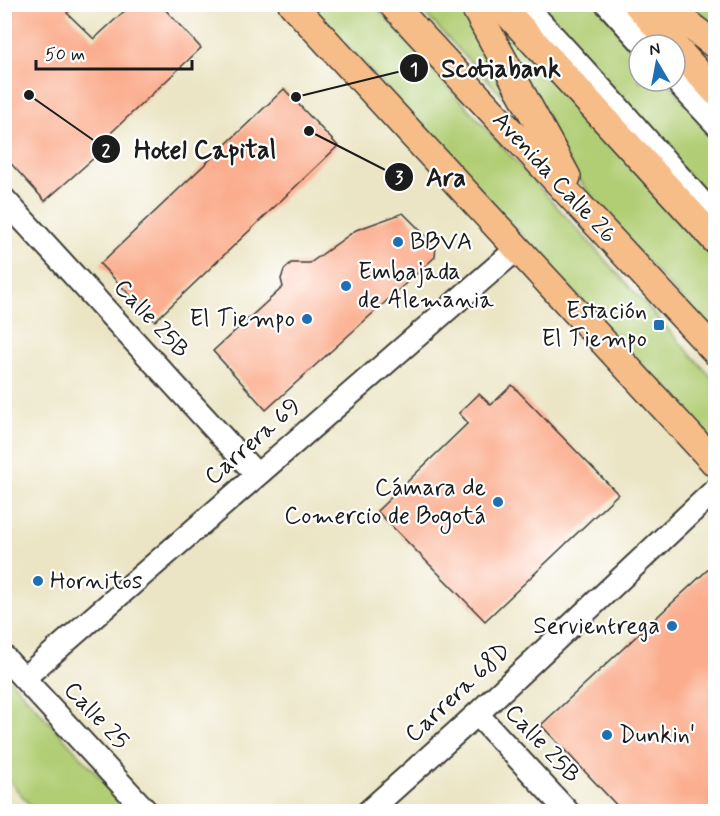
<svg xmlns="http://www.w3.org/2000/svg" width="720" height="816" viewBox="0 0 720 816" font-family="Mynerve,sans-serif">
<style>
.green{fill:#b1ce74;stroke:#667548;stroke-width:1.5}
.building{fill:#fbac8c}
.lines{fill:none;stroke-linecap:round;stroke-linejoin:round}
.minor-casing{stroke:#3b3a35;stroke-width:26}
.major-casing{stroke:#3b3a35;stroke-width:30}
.minor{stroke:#fff;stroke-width:22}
.major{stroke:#f7bd88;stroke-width:27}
.poi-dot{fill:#1f6fb2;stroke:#fff;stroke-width:2}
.labels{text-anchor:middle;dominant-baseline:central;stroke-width:4.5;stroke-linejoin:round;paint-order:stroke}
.street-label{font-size:24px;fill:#1c1c1c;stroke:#fff}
.poi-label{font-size:24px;fill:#1c1c1c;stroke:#fff;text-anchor:start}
.leader{fill:none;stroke:#1c1c1c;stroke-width:2}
.callout-dot{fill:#1c1c1c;stroke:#fff;stroke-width:2}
.mark-label{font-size:18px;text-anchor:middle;font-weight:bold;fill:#fff}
.callout-label{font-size:26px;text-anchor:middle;font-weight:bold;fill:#1c1c1c;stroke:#fff;stroke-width:4.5;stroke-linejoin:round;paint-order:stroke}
</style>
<rect width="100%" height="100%" fill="#fff"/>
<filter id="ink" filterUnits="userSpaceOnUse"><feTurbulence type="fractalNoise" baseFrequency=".0167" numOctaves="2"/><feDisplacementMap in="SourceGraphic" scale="12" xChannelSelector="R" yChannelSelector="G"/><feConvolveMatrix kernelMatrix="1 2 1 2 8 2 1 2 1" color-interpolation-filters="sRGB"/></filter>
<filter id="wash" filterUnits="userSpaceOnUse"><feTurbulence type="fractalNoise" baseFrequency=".008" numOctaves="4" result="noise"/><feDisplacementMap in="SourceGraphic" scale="24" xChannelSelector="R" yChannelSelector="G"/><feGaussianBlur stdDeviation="1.35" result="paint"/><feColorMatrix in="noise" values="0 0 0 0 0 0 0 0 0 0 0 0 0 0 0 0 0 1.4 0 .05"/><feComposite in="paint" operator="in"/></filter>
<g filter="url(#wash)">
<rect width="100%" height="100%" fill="#ebe5c5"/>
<g class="green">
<polygon points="310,5 374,5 715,381 715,445"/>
<polygon points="417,5 457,5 491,56 521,116"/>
<polygon points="536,5 598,5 639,50 639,81 667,81 715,136 715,205"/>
<polygon points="673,5 711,5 715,9 715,37"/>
<polygon points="495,11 715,258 715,334 637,251 576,176 491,16"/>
<polygon points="4,673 131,811 35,811 5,776"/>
</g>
<g id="blocks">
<g class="building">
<polygon points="4,4 76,4 67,13 94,39 132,4 160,4 201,48 98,145 103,150 45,201 4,156"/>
<polygon points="284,89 338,146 155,321 100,264"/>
<polygon points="403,213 436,246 435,257 266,410 213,351 283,287 281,279 284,270 291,263 310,263 356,230"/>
<polygon points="512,385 618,494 485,621 377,511 468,423 459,413 479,394 491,405"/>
<polygon points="716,562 716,812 623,812 541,725"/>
</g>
</g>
</g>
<g filter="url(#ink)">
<use href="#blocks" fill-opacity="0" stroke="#3b3a35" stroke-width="1.5"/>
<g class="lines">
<g class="minor-casing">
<g id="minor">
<polyline points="524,4 619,108 716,218"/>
<polyline points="607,4 644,45"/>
<polyline points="675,80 716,124"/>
<polyline points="4,199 257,475"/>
<polyline points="4,657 147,812"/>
<polyline points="24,678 518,248"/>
<polyline points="477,714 568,812"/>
<polyline points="368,812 477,714 716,489"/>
</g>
</g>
<g class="major-casing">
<g id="major">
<polyline points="292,4 716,464"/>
<polyline points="392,4 716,352"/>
<polyline points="473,4 567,177"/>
<polyline points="499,4 716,241"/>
<polyline points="637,4 673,45"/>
<polyline points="663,4 716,46"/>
<polyline points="675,47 716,92"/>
</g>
</g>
<use href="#minor" class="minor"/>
<use href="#major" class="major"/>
</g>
</g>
<g class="poi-dot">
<circle cx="398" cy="242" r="6"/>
<circle cx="346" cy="286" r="6"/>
<circle cx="307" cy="319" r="6"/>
<rect x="653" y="319" width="12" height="12" rx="3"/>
<circle cx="498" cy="502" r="6"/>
<circle cx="38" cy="581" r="6"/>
<circle cx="672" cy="626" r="6"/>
<circle cx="607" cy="735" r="6"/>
</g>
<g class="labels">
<g class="street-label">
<text transform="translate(554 178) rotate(47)">Avenida Calle 26</text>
<text transform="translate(151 319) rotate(47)">Calle 25B</text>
<text transform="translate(253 442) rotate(-41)">Carrera 69</text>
<text transform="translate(458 693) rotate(-43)">Carrera 68D</text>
<text transform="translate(96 716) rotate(47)">Calle 25</text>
<text transform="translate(542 744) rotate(47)">Calle 25B</text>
</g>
<g class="poi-label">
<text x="410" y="242">BBVA</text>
<text x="358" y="272">Embajada<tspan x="358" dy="28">de Alemania</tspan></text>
<text x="647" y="311" text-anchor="end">Estación<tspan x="647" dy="28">El Tiempo</tspan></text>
<text x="295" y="319" text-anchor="end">El Tiempo</text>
<text x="486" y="488" text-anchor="end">Cámara de<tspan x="486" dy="28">Comercio de Bogotá</tspan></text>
<text x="50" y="581">Hornitos</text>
<text x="660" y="626" text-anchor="end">Servientrega</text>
<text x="619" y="735">Dunkin'</text>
</g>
</g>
<path class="leader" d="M296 97L414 68M29 95L106 149M309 131L399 177"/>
<g class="callout-dot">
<circle cx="296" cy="97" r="6"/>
<circle cx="29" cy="95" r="6"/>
<circle cx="309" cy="131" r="6"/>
<circle cx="414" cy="68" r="15"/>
<circle cx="106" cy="149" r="15"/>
<circle cx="399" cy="177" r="15"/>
</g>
<g class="mark-label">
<text x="414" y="75">1</text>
<text x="106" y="156">2</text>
<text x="399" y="183">3</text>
</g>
<g class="callout-label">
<text x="501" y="77">Scotiabank</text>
<text x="205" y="158">Hotel Capital</text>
<text x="446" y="186">Ara</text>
</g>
<rect width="720" height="816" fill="none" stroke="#fff" stroke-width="24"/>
<g transform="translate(657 63) rotate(350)"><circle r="28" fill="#ffffff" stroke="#a4a4a4" stroke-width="1.5"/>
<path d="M0-4.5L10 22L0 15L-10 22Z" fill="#1f6fb2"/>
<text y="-9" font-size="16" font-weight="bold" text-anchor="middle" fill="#1c1c1c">N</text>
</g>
<path d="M36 60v9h156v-9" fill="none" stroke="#1c1c1c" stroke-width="3"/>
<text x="45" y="60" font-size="18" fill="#1c1c1c" stroke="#ffffff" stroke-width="4.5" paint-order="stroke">50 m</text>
</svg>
